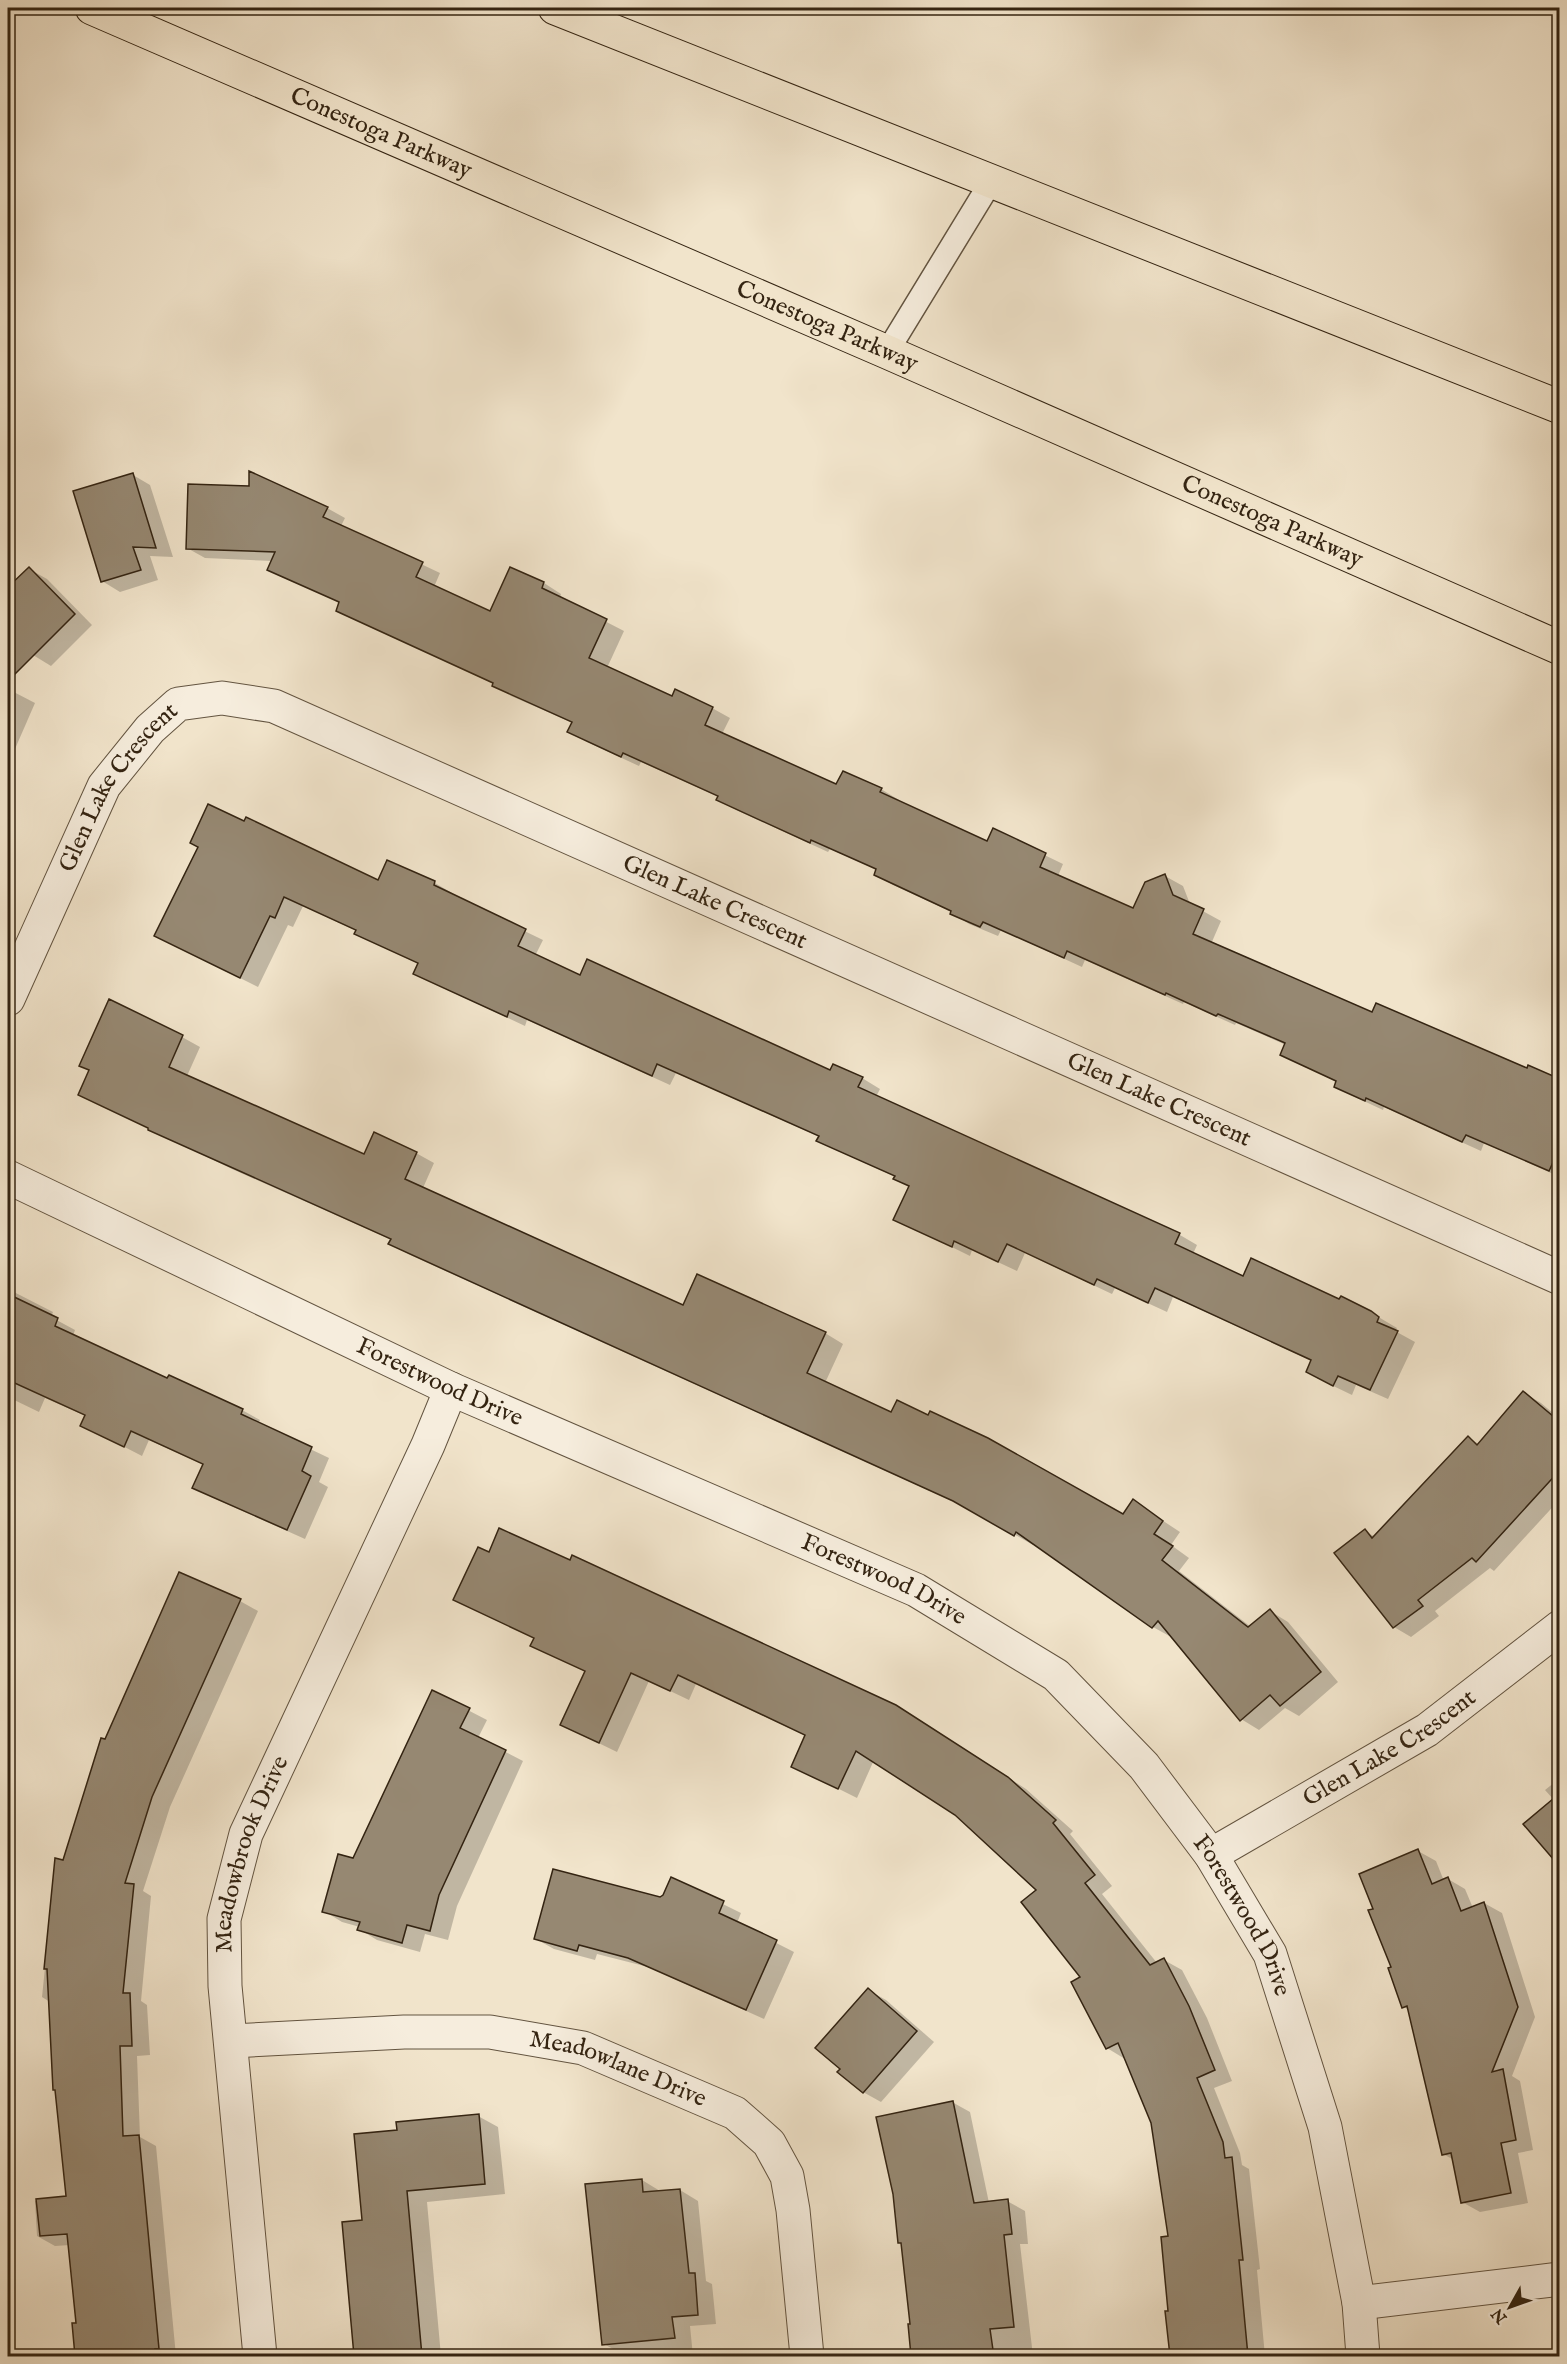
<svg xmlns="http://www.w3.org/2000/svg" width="1567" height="2364" viewBox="0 0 1567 2364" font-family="'IM FELL English',serif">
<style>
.shadow{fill:#0003}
.building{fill:#968872;stroke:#342412;stroke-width:1.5}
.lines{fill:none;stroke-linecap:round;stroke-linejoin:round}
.service-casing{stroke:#635440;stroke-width:25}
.minor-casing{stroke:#635440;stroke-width:35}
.motorway-casing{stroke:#342412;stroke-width:35}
.service{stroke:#f6eddd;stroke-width:22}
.minor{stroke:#f6eddd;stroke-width:33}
.motorway{stroke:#f1e4cb;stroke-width:33}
.labels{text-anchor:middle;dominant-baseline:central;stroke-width:4.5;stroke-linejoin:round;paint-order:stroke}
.street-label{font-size:24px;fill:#342412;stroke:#f6eddd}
</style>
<rect width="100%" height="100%" fill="#f1e4cb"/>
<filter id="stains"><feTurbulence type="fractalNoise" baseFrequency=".00333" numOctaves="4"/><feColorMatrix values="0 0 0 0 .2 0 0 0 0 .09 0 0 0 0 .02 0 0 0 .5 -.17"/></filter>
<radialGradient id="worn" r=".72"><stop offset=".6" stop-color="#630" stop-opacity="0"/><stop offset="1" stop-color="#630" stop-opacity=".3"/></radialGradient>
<g class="shadow">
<polygon points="133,475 150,485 173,557 150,556 158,580 120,592 102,581"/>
<polygon points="327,508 345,518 341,526 440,573 434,587 491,613 511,569 544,583 561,594 560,598 624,631 607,668 673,698 712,708 730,718 722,734 837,786 881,789 899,800 898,802 988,843 993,830 1063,864 1058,876 1134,910 1165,876 1183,886 1190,904 1221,921 1211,944 1373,1014 1560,1081 1560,1177 1484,1143 1481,1151 1384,1107 1383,1110 1353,1096 1335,1086 1337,1082 1282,1055 1286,1045 1236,1023 1235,1025 1184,1002 1183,1004 1085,960 1082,967 1001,930 998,936 969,924 952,913 952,912 893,885 875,875 878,870 830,849 828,852 736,810 718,800 719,797 641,762 639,766 587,742 569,731 573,723 511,696 494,684 338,610 340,603 269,569 273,561 205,558 187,548"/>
<polygon points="29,569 47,579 92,625 51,666 33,655 8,630 8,589"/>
<polygon points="8,689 35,703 8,765"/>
<polygon points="199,847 379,882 388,862 435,883 452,893 451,895 543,940 535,956 581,977 831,1072 862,1078 880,1089 876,1097 1180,1235 1197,1245 1193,1254 1244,1278 1340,1301 1370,1312 1397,1328 1395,1331 1415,1342 1388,1399 1356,1385 1352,1395 1325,1382 1312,1361 1173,1297 1167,1312 1115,1288 1112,1294 1025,1253 1017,1271 972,1250 970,1256 895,1219 910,1187 896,1177 836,1150 818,1140 820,1137 676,1073 670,1085 527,1020 525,1026 433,983 415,973 419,964 374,943 356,933 357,931 303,906 293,927 288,925 258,987 156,936"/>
<polygon points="182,1037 200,1047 187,1076 365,1156 416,1153 434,1163 423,1188 683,1307 825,1333 843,1344 825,1383 1123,1516 1133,1501 1180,1532 1171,1545 1189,1558 1179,1571 1251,1627 1270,1611 1288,1622 1338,1682 1299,1716 1285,1708 1259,1730 1241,1719 1172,1636 1171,1637 1153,1627 1034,1543 1033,1545 972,1510 408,1254 390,1244 392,1240 232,1169 80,1095"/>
<polygon points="8,1289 53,1312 51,1317 75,1330 73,1336 168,1380 242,1410 260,1420 258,1424 329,1458 319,1482 328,1487 305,1539 211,1497 194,1487 204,1465 149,1440 142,1456 82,1425 86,1416 45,1398 39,1412 8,1397"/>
<polygon points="1524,1393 1541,1403 1560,1419 1560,1499 1494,1571 1490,1568 1435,1611 1439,1616 1411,1637 1394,1627 1365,1531 1375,1537 1468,1438 1479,1444"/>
<polygon points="455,1600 896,1706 1026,1789 1073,1831 1070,1834 1112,1886 1102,1894 1157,1963 1164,1960 1182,1970 1207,2018 1232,2081 1214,2088 1240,2153 1242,2165 1249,2169 1260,2269 1257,2270 1265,2356 1171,2356 1167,2312 1170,2312 1170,2237 1153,2123 1125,2059 1107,2048 1083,1978 1039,1890 956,1813 874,1760 857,1798 793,1766 806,1736 696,1684 689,1700 649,1681 617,1752 580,1734 562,1724 586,1672 532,1645 535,1639"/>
<polygon points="240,1601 258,1611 170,1807 143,1891 151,1896 141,2001 147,2005 150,2055 137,2056 140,2137 156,2146 176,2356 76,2356 74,2324 78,2324 70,2245 55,2246 37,2236 35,2201 67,2197 50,2002 42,1997 56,1860 64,1861 105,1741"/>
<polygon points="433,1692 487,1720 478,1738 523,1761 457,1906 448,1940 425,1934 420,1952 377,1940 359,1929 360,1927 342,1922 324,1911 353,1860"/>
<polygon points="1560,1778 1560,1865 1554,1800 1545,1790"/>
<polygon points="1418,1851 1436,1861 1444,1881 1448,1879 1465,1889 1473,1908 1484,1903 1502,1913 1535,2017 1512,2076 1520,2081 1533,2150 1518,2153 1528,2203 1480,2212 1462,2202 1454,2160 1443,2154 1409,2010 1404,2007 1375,1909"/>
<polygon points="672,1879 741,1913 737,1923 794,1952 764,2019 648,1967 597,1954 595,1960 554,1949 536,1939 664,1896"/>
<polygon points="868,1990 886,2000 934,2042 881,2102 863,2092"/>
<polygon points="952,2102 970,2112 989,2203 1007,2201 1025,2211 1028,2244 1020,2244 1033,2356 912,2356 909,2325 912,2325 903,2244 900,2242"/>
<polygon points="478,2116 498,2127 505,2194 427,2202 441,2356 355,2356 344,2223 363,2222 398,2132"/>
<polygon points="642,2180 660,2191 680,2190 698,2201 706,2281 712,2284 716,2324 690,2326 693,2356 614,2356 613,2349 604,2344"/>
<polygon points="1077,2354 1080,2356 1052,2356"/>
</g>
<g class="building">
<polygon points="249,471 328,507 323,517 423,562 416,577 490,611 510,567 544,582 542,588 607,619 589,658 672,696 675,689 713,707 705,725 836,784 843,771 882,788 880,792 987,841 993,828 1046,853 1040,867 1133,908 1145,882 1165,874 1173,895 1204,909 1193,934 1372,1012 1376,1003 1527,1068 1528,1065 1560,1079 1560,1147 1549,1171 1466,1135 1462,1142 1366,1098 1365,1101 1334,1087 1336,1081 1280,1055 1285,1043 1218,1014 1216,1016 1166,993 1165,995 1067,951 1064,958 983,922 980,927 950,914 951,911 874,875 876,869 811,840 810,843 716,800 718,796 623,753 621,757 567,732 572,722 492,686 493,683 336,611 339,602 267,570 275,552 186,549 188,484 249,486"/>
<polygon points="133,473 156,548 133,547 141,570 101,582 73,491"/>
<polygon points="29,567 75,614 8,681 8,587"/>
<polygon points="208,804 244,821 246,817 378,880 387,860 435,881 434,885 526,929 518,946 580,975 587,959 830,1070 833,1064 863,1077 858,1087 1180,1233 1175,1244 1243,1276 1251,1258 1339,1299 1341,1296 1371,1311 1379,1317 1377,1322 1398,1331 1370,1390 1338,1376 1333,1386 1306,1372 1311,1360 1155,1288 1148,1303 1097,1279 1094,1285 1007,1244 998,1262 954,1241 952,1247 893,1220 909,1186 893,1179 895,1176 816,1141 819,1136 657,1064 652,1076 509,1011 507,1017 413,974 418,963 354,934 356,930 284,897 275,918 270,916 240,978 154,936 198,847 190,843"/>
<polygon points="109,999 183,1035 169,1067 364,1154 374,1132 417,1152 405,1179 683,1305 697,1274 826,1332 807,1373 891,1412 897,1400 928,1415 930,1411 988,1438 1123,1514 1133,1499 1163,1521 1154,1534 1173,1546 1162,1560 1248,1627 1270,1609 1321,1672 1280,1706 1270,1695 1240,1721 1158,1621 1152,1628 1016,1532 1014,1536 953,1501 388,1244 391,1239 148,1130 148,1128 78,1095 89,1070 79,1066"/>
<polygon points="8,1294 58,1318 55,1326 167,1378 169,1375 243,1409 241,1414 312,1447 302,1471 311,1476 287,1530 192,1488 203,1464 131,1431 124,1447 80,1426 85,1415 8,1380"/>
<polygon points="1523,1391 1560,1422 1560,1470 1476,1562 1472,1558 1418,1600 1423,1606 1393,1628 1334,1553 1365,1529 1372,1538 1468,1436 1477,1445"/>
<polygon points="499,1528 570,1560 572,1555 896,1705 1008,1777 1056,1820 1053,1823 1095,1875 1085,1883 1150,1965 1164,1958 1189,2006 1215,2070 1197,2078 1223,2142 1225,2158 1232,2157 1243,2260 1239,2260 1248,2356 1170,2356 1165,2311 1168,2311 1161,2237 1168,2236 1151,2123 1118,2043 1106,2049 1071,1982 1080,1977 1021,1902 1036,1890 955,1815 856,1751 838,1789 791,1767 805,1735 678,1675 670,1691 631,1673 599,1743 560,1725 585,1671 530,1646 534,1638 453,1600 478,1547 489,1552"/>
<polygon points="179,1572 241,1599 152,1797 125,1883 134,1884 123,1993 130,1993 132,2046 120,2046 123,2136 139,2135 159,2349 155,2349 155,2356 75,2356 72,2323 76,2323 67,2234 40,2236 36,2199 66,2196 55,2090 53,2090 47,1969 44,1969 55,1858 63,1860 101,1738 105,1739"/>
<polygon points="432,1690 470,1708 460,1728 506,1750 439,1895 430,1931 407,1925 402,1943 357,1930 360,1922 322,1912 338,1854 353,1858"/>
<polygon points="1560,1793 1560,1867 1523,1824"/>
<polygon points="1418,1849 1432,1884 1448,1877 1461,1911 1484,1902 1518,2007 1492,2072 1503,2069 1516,2140 1501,2143 1511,2193 1461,2203 1451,2153 1442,2155 1407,2006 1402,2008 1388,1968 1391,1967 1368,1910 1373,1909 1359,1874"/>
<polygon points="553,1869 660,1897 663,1895 671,1877 724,1901 719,1913 777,1940 746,2010 628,1958 579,1945 577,1951 534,1939"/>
<polygon points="868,1988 917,2031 863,2093 837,2072 840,2069 815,2048"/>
<polygon points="953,2101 974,2203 1008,2199 1012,2234 1004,2235 1014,2327 990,2329 993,2350 911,2356 908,2324 910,2324 901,2243 898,2243 893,2194 876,2117"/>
<polygon points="479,2114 485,2184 407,2191 422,2356 354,2356 342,2222 362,2220 354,2134 397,2130 396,2122"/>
<polygon points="642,2179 643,2192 680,2189 689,2273 695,2273 698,2315 672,2317 675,2338 602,2345 585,2184"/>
</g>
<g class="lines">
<g class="service-casing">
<polyline id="service" points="887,352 992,180"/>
</g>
<g class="minor-casing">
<g id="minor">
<path id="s1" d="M8,999L104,786L150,729L178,704L222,698L274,706L1560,1278"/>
<path id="s2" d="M8,1177L451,1389L916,1590L1056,1675L1144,1766L1211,1855L1270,1954L1325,2127L1359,2303L1363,2356"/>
<path id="s3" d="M1211,1855L1427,1730L1560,1627"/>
<path id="s4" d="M232,2041L404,2032H490L583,2048L735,2113L769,2143L787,2176L793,2210L807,2356"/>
<polyline points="1359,2303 1560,2279"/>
<path id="s5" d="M260,2356L225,1986L224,1919L246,1834L428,1445L451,1389"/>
</g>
</g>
<g class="motorway-casing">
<g id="motorway">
<path id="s6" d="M92,8L887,352L1560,648"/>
<polyline points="555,8 1560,407"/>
</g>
</g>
<use href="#service" class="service"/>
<use href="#minor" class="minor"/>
<use href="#motorway" class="motorway"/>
</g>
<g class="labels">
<g class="street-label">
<text stroke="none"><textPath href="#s6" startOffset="315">Conestoga Parkway</textPath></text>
<text stroke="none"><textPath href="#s6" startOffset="801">Conestoga Parkway</textPath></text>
<text stroke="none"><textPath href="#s6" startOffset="1287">Conestoga Parkway</textPath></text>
<text stroke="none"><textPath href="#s1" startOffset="240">Glen Lake Crescent</textPath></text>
<text stroke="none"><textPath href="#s1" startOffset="924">Glen Lake Crescent</textPath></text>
<text stroke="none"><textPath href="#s1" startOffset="1410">Glen Lake Crescent</textPath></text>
<text stroke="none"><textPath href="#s2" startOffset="478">Forestwood Drive</textPath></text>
<text stroke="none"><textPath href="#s2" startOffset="964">Forestwood Drive</textPath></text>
<text stroke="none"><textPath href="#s3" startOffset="208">Glen Lake Crescent</textPath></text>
<text stroke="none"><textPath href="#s5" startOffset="508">Meadowbrook Drive</textPath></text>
<text stroke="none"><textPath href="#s2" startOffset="1468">Forestwood Drive</textPath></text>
<text stroke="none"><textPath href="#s4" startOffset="392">Meadowlane Drive</textPath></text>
</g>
</g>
<rect width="1567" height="2364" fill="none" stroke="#f1e4cb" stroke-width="30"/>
<rect x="9" y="9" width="1549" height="2346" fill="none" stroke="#342412" stroke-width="3"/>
<rect x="15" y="15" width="1537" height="2334" fill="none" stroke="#342412" stroke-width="1.5"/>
<g transform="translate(1510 2307) rotate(230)" stroke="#f6eddd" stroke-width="4.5" paint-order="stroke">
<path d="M0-4.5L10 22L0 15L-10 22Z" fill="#342412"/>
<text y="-9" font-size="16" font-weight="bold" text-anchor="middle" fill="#342412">N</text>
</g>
<rect width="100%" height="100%" filter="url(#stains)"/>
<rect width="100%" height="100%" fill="url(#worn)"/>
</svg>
